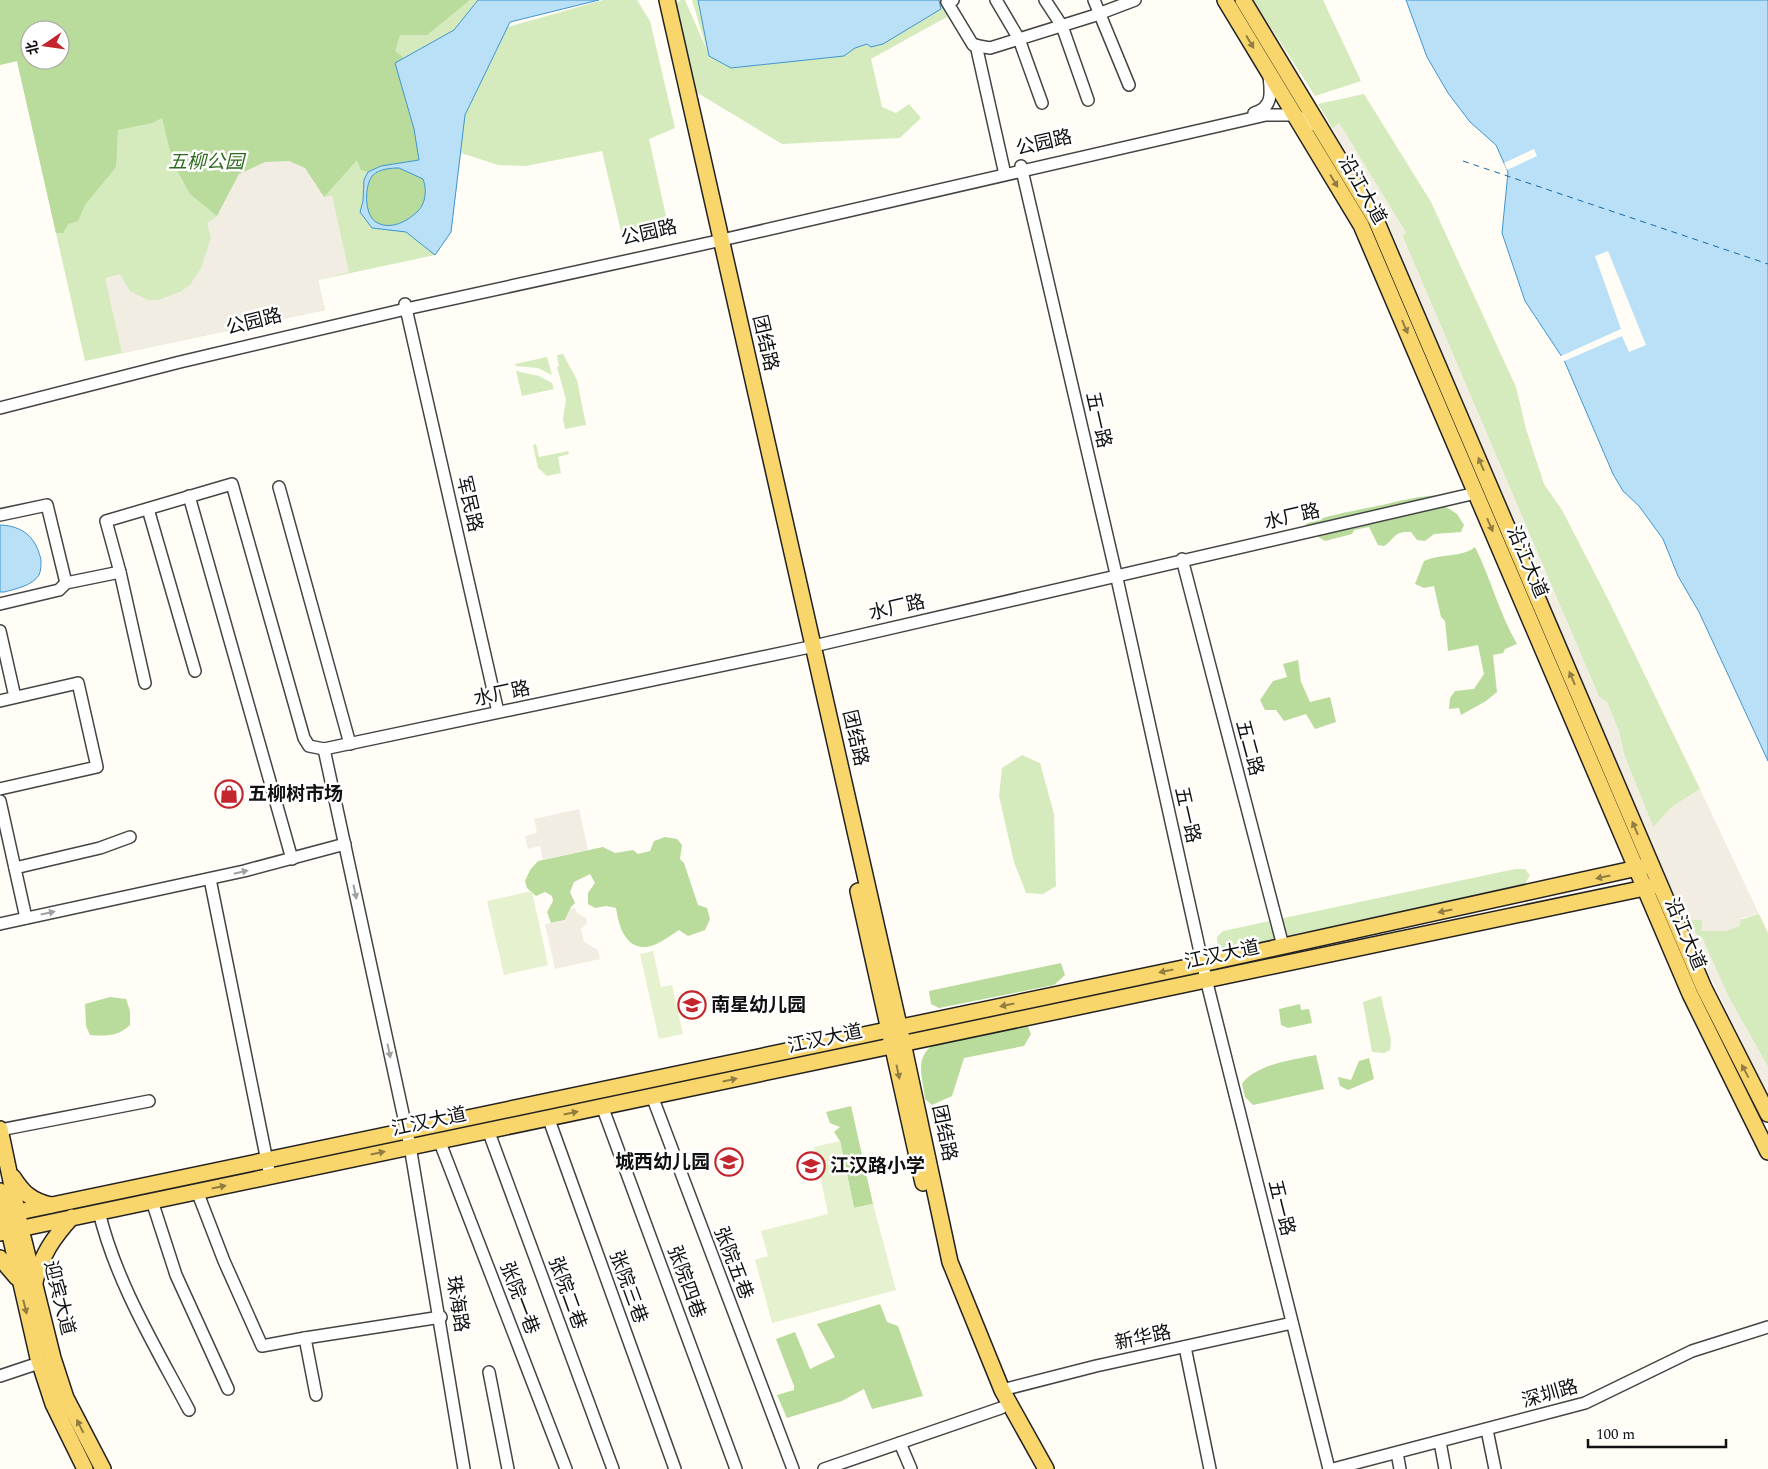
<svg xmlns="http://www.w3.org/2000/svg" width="1768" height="1469" viewBox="0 0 1768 1469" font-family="Spectral,'Noto Sans SC',serif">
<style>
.green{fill:#d5ebbd;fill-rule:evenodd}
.forest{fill:#b9dc9c;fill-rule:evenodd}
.pitch{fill:#e6f2cf}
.plaza{fill:#f1ede2}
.water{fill:#b9e0f7;stroke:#3f96cf;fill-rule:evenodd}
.pier{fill:#fffdf5}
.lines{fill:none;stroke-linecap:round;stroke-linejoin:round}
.ferry{stroke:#1768a6;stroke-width:1;stroke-dasharray:6 5;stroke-linecap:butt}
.minor-casing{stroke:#444;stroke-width:14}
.major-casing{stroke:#222;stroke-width:18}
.minor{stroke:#fff;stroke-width:11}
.major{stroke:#f9d66b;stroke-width:15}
.oneway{fill:#917d42}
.oneway2{fill:#a0a0a0}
.labels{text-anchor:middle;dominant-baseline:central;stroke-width:5;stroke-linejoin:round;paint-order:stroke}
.street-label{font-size:19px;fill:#111;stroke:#fff}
.park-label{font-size:19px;font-style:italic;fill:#2f6b1f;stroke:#fff}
.poi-label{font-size:19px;font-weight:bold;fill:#111;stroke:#fff;text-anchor:start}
</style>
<rect width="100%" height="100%" fill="#fffdf5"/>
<g class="green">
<path d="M0,0H599L510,22L508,27L603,0H637L650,21L675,128L649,139L669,230L623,240L602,151L526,166L498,165L461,153L451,232L435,255L318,280L325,310L85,361L17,61L0,65ZM30,30H60V60H30Z"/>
<polygon points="681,0 685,0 707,50 692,0 949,0 952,14 871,59 882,107 896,113 909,104 921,118 900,138 782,144 691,89 672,6"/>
<polygon points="1253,0 1323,0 1361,81 1315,96"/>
<polygon points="1364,94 1431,202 1516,387 1526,429 1544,484 1562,510 1609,601 1700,789 1672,807 1655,826 1653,827 1624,755 1619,732 1607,702 1599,697 1402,235 1406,233 1339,123 1333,129 1318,104"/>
<polygon points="563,354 577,380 586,425 565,429 563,419 566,399 557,367 559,366 557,355"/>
<polygon points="547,357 552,375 538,368 516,366 515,364"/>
<polygon points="516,371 539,376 552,383 554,389 522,396"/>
<polygon points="536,444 539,457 568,451 569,454 558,457 561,473 547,476 538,468 533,445"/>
<polygon points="1022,755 1040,763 1054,814 1056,886 1043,894 1026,893 1014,862 999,796 1002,768"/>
<polygon points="1515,869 1525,869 1530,875 1525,884 1516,890 1226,949 1222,948 1217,942 1217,937 1223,931"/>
<polygon points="1759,914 1768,933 1768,1067 1728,996 1702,938 1698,938 1688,919 1702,920 1702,931"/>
<polygon points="1381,996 1391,1040 1390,1050 1384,1053 1372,1052 1363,1002"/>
</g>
<g class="forest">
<path d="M0,0H470L427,35H400L395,51L404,58L395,63L414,129L419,160L389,165L368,172L361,170L357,160L324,197L305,168L239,174L217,216L190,194L173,163L162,118L152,123L118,130L116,167L85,205L78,221L68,224L63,233H56L17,61L0,65ZM30,30H60V60H30Z"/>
<path d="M399,168L423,179C427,189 426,203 418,211C408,221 390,231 376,222C364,215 364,185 373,175C379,169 391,168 399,168Z"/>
<path d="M1442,495L1446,507L1457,514L1464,525L1461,532L1434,534L1425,541L1417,540L1411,532C1393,531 1396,538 1384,546L1378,545L1369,527L1354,530L1352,534L1325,541L1304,528L1306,524C1328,515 1353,511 1377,506C1401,501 1417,496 1442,495Z"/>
<path d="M1475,547C1491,579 1499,613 1517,644L1505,649L1503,653L1493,655L1497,692L1486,701L1461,715L1459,708L1449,709L1450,698L1455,691L1474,689L1484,674L1478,645L1448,651L1445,621L1441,617L1434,586L1424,588L1415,584L1424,561C1441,553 1461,558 1475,547Z"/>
<polygon points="1298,660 1301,682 1310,702 1330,697 1336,722 1315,729 1306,714 1284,721 1276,710 1265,710 1260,700 1273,681 1287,677 1283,664"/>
<path d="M665,837L677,839L682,845L680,859L684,863L698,905L707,908L710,919L705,930L688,936L679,930C671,935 661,943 651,946C626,952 619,927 616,908L606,906L595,908L588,904V893L595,883L590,874L574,882L570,892L575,903L571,907L565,920L551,923L547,912L553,901L552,896L545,892L536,896L527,888L525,881L530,870L538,861L603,847L615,853L633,850L638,854L650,851L654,841Z"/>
<polygon points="1061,963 1065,975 1054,985 939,1008 931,1004 929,991"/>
<path d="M110,997L126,999L130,1011V1025C117,1037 106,1036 90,1035L86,1026L85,1004Z"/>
<polygon points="1300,1004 1301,1010 1309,1009 1312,1023 1288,1028 1281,1025 1279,1009"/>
<path d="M1027,1024L1031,1034L1024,1046L964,1058L952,1096L932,1105L925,1099C924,1087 918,1068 923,1057C932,1036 960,1040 978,1037C995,1033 1011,1028 1027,1024Z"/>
<path d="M1316,1055L1324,1089L1253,1105L1245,1097L1242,1084C1255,1064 1293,1060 1316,1055Z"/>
<polygon points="1369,1058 1374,1079 1348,1090 1340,1086 1338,1077 1351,1080 1359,1061"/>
<polygon points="851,1106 873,1204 854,1208 840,1141 834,1132 840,1127 830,1123 826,1112"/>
<polygon points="880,1304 887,1322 898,1326 923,1396 872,1409 864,1389 842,1401 787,1418 777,1395 794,1390 794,1386 776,1339 795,1332 810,1369 835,1357 817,1324"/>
</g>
<g class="pitch">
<polygon points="532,891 548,965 504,975 487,901"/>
<polygon points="653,951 661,987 672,985 683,1034 659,1039 640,954"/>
<polygon points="840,1141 854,1208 873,1204 896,1290 772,1323 755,1260 768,1256 761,1231 828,1214 814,1147"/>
</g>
<g class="plaza">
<polygon points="1339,123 1406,233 1402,235 1599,697 1607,702 1619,732 1624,755 1653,827 1672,807 1700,789 1759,914 1741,918 1740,926 1726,931 1701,931 1702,920 1689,919 1698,938 1702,937 1728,996 1768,1067 1768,1095 1692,940 1390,229 1333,129"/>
<polygon points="289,161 305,168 324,197 332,196 349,272 318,280 325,310 122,353 105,278 120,274 130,291 148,300 158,300 180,292 190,285 201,268 211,238 207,223 217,216 239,174 265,162"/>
<polygon points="579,809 588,850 543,860 540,846 528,849 525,836 537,833 534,819"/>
<polygon points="575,908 577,913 586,918 587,923 581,929 584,942 598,950 600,959 555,969 545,924 565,920 570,909"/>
</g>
<g class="water">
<path d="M478,0H599L510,22L465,115L451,232L435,255L406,232L372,228L360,212L363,201L364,180L368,172L381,166L419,160L414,129L395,63L454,30ZM399,168L423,179C427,189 426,203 418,211C408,221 390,231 376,222C364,215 364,185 373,175C379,169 391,168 399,168Z"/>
<polygon points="698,0 939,0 941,9 883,44 871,47 867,44 855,48 844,56 731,68 709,56"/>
<polygon points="1406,0 1768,0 1768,761 1699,612 1678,576 1663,539 1639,506 1623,491 1613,474 1564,360 1525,301 1502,233 1508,172 1496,145 1470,122 1448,93 1427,57"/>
<path d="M0,525C23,526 36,537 41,560C41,564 41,571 39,575C32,586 15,589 4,592H0Z"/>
</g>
<g class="pier">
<polygon points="1534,149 1537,156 1507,170 1504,163"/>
<polygon points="1608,251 1646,345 1629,352 1622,336 1562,362 1559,357 1621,329 1595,256"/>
</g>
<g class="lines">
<polyline class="ferry" points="1463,161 1768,264"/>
<g class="minor-casing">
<g id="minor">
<polyline points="953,0 947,2 973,45 990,48 1093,16 1135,0"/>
<polyline points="996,0 1019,39 1042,103"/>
<polyline points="1045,0 1062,26 1088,100"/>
<polyline points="1094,0 1129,85"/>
<polyline points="976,45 1004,170"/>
<path d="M1254,113C1273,108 1271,93 1269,76"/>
<polyline points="1021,166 1116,574 1206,979 1329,1469"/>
<polyline points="405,304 498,712"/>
<polyline points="0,408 180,362 406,309 713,242 1266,115 1294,115 1319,127"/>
<polyline points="279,487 350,744"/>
<polyline points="189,496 292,859"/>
<polyline points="148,509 195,671"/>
<polyline points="0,515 47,505 66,583 120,572 145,683"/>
<polyline points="1182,559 1283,946"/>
<polyline points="120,572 106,521 232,484 304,738 309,746 324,749 805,648 1476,493"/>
<polyline points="0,604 59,590 66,583"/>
<polyline points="0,631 15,697"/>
<polyline points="0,701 78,683 97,767 0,789"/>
<polyline points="324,749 410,1146 464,1469"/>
<polyline points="0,801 26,918"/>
<polyline points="15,868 100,848 130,837"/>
<polyline points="210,879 270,1176"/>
<polyline points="0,924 244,871 345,844"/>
<polyline points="652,1096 793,1469"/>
<polyline points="602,1106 736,1469"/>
<polyline points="548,1117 675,1469"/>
<polyline points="0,1130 149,1101"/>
<polyline points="488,1130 613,1469"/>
<polyline points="439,1140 566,1469"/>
<polyline points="197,1191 224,1261 262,1346 305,1338"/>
<polyline points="152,1201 176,1275 228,1389"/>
<path d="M99,1212C116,1282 155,1346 189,1410"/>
<polyline points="1185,1347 1210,1469"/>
<polyline points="489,1372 508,1469"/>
<polyline points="0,1376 39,1363"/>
<polyline points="1002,1390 1096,1366 1292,1323"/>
<polyline points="316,1395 305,1338 441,1317"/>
<polyline points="1487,1430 1495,1469"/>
<polyline points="1440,1442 1445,1469"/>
<polyline points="900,1443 911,1469"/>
<polyline points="1397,1453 1400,1469"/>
<polyline points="824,1469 1001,1408"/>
<polyline points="1333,1469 1585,1403 1692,1351 1768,1327"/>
</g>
</g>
<g class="major-casing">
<g id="major">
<polyline points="667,0 903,1043 950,1262 1002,1390 1046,1469"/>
<polyline points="1225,0 1361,225 1690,994 1768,1152"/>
<polyline points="1243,0 1376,220 1704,988 1768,1114"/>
<polyline points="858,891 923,1183"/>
<polyline points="0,1129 21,1229 53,1358 66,1398 103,1469"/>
<path d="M13,1177C23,1193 32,1201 51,1205"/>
<polyline points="0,1191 38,1358 53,1404 85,1469"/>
<polyline points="0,1216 1202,964 1651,865"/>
<polyline points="0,1233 1659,885"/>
<polyline points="0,1258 17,1278"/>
<path d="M35,1282C41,1255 54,1237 72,1217"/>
</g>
</g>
<use href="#minor" class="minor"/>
<use href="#major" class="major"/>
</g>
<defs><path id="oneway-solid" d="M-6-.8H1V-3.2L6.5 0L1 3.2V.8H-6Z" transform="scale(1.25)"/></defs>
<g class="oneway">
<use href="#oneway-solid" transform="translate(1250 42) rotate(59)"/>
<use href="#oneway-solid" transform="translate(1334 181) rotate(59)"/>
<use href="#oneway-solid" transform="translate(1405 327) rotate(67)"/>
<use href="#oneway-solid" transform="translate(1481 464) rotate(-113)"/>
<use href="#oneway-solid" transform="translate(1490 525) rotate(67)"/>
<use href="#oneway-solid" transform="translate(1572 678) rotate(-113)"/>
<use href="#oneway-solid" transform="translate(1635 828) rotate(-113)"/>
<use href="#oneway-solid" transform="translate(1603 877) rotate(168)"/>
<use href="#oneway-solid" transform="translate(1445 911) rotate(168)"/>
<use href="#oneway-solid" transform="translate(1166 971) rotate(168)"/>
<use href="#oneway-solid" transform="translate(1007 1005) rotate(168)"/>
<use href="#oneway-solid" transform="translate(1745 1071) rotate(-118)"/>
<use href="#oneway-solid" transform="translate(898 1072) rotate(78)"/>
<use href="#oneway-solid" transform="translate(730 1080) rotate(-12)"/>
<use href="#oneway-solid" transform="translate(571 1113) rotate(-12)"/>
<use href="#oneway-solid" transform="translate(378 1153) rotate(-12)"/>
<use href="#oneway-solid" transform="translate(219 1187) rotate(-12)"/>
<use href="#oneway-solid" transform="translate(25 1307) rotate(76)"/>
<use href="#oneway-solid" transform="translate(80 1426) rotate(-117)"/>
</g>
<g class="oneway2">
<use href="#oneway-solid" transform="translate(241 872) rotate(-13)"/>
<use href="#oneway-solid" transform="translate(355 892) rotate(78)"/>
<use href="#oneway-solid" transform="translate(48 913) rotate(-12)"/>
<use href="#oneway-solid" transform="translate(389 1051) rotate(78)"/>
</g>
<defs>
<g id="shop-ring" transform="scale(1.4375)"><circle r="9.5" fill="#fff" stroke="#c4262e" stroke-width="1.5"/><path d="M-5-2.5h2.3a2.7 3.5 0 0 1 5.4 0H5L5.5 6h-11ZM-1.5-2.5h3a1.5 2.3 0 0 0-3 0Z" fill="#c4262e"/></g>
<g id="school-ring" transform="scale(1.4375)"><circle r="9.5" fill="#fff" stroke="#c4262e" stroke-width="1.5"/><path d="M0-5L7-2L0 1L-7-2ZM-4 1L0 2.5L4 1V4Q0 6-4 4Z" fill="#c4262e"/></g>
</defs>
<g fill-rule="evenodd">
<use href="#shop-ring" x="229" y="794"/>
<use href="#school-ring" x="692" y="1005"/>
<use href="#school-ring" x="729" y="1162"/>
<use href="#school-ring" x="811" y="1166"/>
</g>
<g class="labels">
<g class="street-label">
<text transform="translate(1044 143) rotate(-13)">公园路</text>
<text transform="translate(1362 190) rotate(60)">沿江大道</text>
<text transform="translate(649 233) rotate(-13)">公园路</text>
<text transform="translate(254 322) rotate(-14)">公园路</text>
<text transform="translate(765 343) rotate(77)">团结路</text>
<text transform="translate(1098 420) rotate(77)">五一路</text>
<text transform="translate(469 504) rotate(77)">军民路</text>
<text transform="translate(1292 517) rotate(-13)">水厂路</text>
<text transform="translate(1527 562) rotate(67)">沿江大道</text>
<text transform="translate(897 608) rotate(-13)">水厂路</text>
<text transform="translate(502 694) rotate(-12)">水厂路</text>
<text transform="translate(855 738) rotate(77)">团结路</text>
<text transform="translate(1249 748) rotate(75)">五二路</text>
<text transform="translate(1187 815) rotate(77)">五一路</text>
<text transform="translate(1685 934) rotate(67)">沿江大道</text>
<text transform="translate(1222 955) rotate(-12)">江汉大道</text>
<text transform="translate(825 1039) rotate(-12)">江汉大道</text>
<text transform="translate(429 1122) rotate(-12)">江汉大道</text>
<text transform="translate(944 1133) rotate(78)">团结路</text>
<text transform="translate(1281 1208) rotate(76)">五一路</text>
<text transform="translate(733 1263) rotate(69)">张院五巷</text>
<text transform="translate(686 1282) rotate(70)">张院四巷</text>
<text transform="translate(628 1287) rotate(70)">张院三巷</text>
<text transform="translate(567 1293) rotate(70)">张院二巷</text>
<text transform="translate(59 1298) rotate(76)">迎宾大道</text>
<text transform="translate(519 1298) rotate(69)">张院一巷</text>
<text transform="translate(457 1304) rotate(81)">珠海路</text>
<text transform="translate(1143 1338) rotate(-12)">新华路</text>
<text transform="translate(1550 1394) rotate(-16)">深圳路</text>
</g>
<g class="park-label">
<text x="206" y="162">五柳公园</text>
</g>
<g class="poi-label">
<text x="248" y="794">五柳树市场</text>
<text x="711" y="1005">南星幼儿园</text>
<text x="710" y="1162" text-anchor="end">城西幼儿园</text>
<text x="830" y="1166">江汉路小学</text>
</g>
</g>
<g transform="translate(45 45) rotate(257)"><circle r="24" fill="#ffffff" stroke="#a0a0a0"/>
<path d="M0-4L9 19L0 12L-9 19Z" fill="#c4262e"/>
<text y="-8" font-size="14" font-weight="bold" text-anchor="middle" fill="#111111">北</text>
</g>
<path d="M1588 1439v8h138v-8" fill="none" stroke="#111111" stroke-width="2.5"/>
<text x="1596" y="1439" font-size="15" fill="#111111" stroke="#ffffff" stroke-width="4" paint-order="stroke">100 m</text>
</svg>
